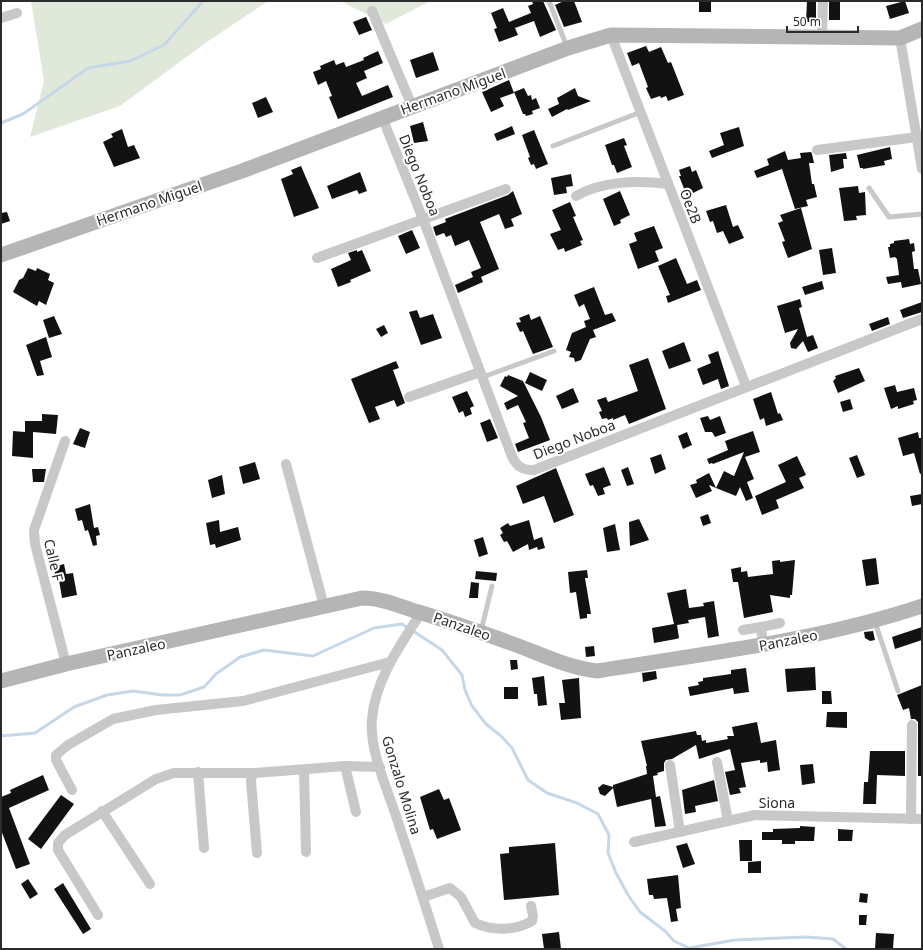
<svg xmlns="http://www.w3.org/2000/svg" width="923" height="950" viewBox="0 0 923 950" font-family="'Noto Sans',sans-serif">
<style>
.green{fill:#e0e9d9}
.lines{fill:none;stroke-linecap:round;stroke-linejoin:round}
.stream{stroke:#c6d7e8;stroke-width:3}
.building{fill:#121212}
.lane{stroke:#c8c8c8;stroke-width:5}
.street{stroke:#c8c8c8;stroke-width:10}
.secondary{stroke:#b5b5b5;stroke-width:15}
.labels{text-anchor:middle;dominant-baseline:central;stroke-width:4;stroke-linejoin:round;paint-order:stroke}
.street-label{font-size:14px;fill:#2b2b2b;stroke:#fff}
</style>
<rect width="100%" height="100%" fill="#fff"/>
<g class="green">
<polygon points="31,1 268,1 204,44 120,106 30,137 44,81"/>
<polygon points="340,1 430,1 386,24"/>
</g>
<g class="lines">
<g class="stream">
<polyline points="1,123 23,114 88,68 130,61 164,45 203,1"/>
<polyline points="413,631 442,650 462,675 465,690 472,706 486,724 501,736 512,748 528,780 547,793 577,803 598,814 609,835 608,853 616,873 628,895 640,912 665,931 674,941 689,948 735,940 806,937 833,939 846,949"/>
<polyline points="1,736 35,733 74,707 107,695 133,691 162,695 180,695 204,687 216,674 240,657 264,650 313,656 374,628 402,624 408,628"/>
</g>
</g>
<g class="building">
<polygon points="532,1 543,1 556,30 540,37 534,21 515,28 518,35 499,42 494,29 497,28 491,13 503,8 509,22 531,13 528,6 533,4"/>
<polygon points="564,1 574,1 582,22 564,27 555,5"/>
<rect x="699" y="1" width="12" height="11"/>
<polygon points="807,1 816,1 816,22 806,22"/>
<rect x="829" y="1" width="11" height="19"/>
<polygon points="905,1 909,13 890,19 886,6"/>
<polygon points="366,17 372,30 359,35 353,22"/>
<polygon points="646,46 649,52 661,47 668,63 671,62 684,95 668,101 666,96 661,98 660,96 651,99 646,88 648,87 639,63 632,66 627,53"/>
<polygon points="378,51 383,63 364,71 367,78 356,83 362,96 388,85 393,97 338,119 329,97 332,96 326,81 318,85 313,72 321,69 320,66 334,60 336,65 344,62 346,67 364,60 363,58"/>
<polygon points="433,52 439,70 416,78 410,60"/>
<polygon points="509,80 514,93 500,98 504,106 491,112 482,92"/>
<polygon points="524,88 528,96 531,95 532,100 536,98 540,108 532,111 533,114 526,116 525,114 523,114 514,92"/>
<polygon points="575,88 578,96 591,101 568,110 567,109 552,117 548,109 559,104 557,98"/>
<polygon points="266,97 273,112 258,118 252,103"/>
<polygon points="423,122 428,141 414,143 410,126"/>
<polygon points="512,126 515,134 497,141 494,134"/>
<polygon points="739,127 744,146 712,158 709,151 724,145 720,133"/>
<polygon points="122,129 128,147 134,145 140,158 114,167 103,142 113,137 111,134"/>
<polygon points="534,130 548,164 536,169 534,164 531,165 528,158 530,157 522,135"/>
<polygon points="624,138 627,145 624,146 632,167 617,173 614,165 612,165 605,145"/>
<polygon points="890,147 892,159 884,161 885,165 863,169 863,168 860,168 857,155"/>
<polygon points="785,151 788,160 801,158 800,153 811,152 812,154 814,163 809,163 812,184 814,184 817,197 806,200 808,206 795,209 782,169 757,178 754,171 769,165 767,159"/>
<polygon points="846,153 847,159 843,159 844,168 831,172 829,155"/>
<polygon points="301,166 319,208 294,217 281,179 293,174 291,170"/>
<polygon points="690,166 692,172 696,170 703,188 687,196 679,176 681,176 679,170"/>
<polygon points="360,172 367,191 359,194 357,190 332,199 327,186"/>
<polygon points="571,174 573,186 566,187 567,193 554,195 551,178"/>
<polygon points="858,186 859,193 865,192 866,215 856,216 857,220 844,221 839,188"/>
<polygon points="513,191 522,214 511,219 514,226 505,229 499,214 480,222 499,269 481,277 483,282 458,293 455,285 473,277 471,272 481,268 469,240 455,246 451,235 446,237 444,233 436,236 433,227 446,222 445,219 508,195"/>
<polygon points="620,191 630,215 620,220 621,223 614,226 603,199"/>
<polygon points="570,202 576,216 573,217 583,240 580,241 582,245 565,252 564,248 558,250 550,234 561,230 552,210"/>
<polygon points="726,205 733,227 738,225 744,238 729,244 723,231 717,233 713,221 710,222 706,211"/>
<polygon points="801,208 812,249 788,258 782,242 785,241 778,223 783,221 780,215"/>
<polygon points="7,212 10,221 1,224 1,213"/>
<polygon points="654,226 663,248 655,251 659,261 638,269 629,244 637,241 634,233"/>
<polygon points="412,230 420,248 406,254 398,236"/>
<polygon points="909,239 910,244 914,243 915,251 912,252 914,269 918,269 921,284 902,288 901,282 888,284 886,277 899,275 897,259 895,257 890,258 888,247 890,247 890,244 894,243 894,241"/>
<polygon points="832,248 836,273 823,275 819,250"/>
<polygon points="357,250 357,252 362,250 371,271 350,280 351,282 338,287 331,269 351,260 348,253"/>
<polygon points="676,258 687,284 697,280 701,290 668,303 666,296 670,295 658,266"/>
<polygon points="28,268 36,271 37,268 50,274 48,280 54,283 46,305 39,301 37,306 13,292 19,280 23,278"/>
<polygon points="822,281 824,289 805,295 802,287"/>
<polygon points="594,287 605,315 612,313 616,321 593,330 596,337 590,339 581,360 575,362 574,358 569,357 571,352 566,350 572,333 586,327 584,321 590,319 584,304 579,307 574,295"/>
<polygon points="800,299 802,307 799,308 807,337 813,335 818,348 808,352 803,341 796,349 791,348 790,343 798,329 785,333 777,306"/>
<polygon points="922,302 922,312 903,318 900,310"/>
<polygon points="417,310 420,318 433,314 442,338 421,345 409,312"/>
<polygon points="529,314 531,320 540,316 553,347 533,354 523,331 520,332 516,323 521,322 519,318"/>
<polygon points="54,316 62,334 49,338 43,320"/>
<polygon points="888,317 890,324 872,331 869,324"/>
<polygon points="384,325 388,333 381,337 376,329"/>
<polygon points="46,337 52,357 40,361 44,375 37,376 26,345"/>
<polygon points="684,342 691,361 669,369 662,351"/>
<polygon points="718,351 729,386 721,389 718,379 703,385 697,369 711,363 708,355"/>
<polygon points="648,358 666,409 629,424 625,415 613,420 613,418 608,420 607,418 602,419 599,412 602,411 597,400 606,397 608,402 638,391 629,365"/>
<polygon points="396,361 399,368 393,370 405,403 397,407 394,400 375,407 380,419 369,423 351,379"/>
<polygon points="859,368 865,381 838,393 833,381 836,378 835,376"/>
<polygon points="530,372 547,380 542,391 525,383"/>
<polygon points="508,375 523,381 541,417 550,440 518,452 515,444 529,438 523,423 526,422 518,405 507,410 504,403 518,396 500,386 505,376 507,377"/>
<polygon points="895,385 897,392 914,388 917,400 913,401 914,404 898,409 898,406 891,409 884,388"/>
<polygon points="573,388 579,402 562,409 556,396"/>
<polygon points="467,391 474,406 470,408 472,414 465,417 463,411 459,413 452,397"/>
<polygon points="771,392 778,414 780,413 783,420 766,426 764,418 760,420 753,399"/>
<polygon points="850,399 853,409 843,412 840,402"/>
<polygon points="42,414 58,415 56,434 33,432 33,458 12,456 13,431 25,432 25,421 42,421"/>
<polygon points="708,416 710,420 720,416 726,433 715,437 712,432 705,432 700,418"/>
<polygon points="490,419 498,438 487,442 480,423"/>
<polygon points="80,428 90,432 85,448 73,444"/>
<polygon points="753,431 760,452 745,457 754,479 747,482 753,498 746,501 740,487 736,496 716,488 724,471 734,476 744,452 713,464 712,463 709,464 707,459 728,450 725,441"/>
<polygon points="687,432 692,445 683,449 678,436"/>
<polygon points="918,432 919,438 922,438 922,473 920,474 914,453 903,456 898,438"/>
<polygon points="661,454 666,469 655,474 650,458"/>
<polygon points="857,455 865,475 857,478 849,458"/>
<polygon points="797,456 806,475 799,478 804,488 776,500 779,508 762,515 755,496 786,482 778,465"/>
<polygon points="255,462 260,479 243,484 239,467"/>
<polygon points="604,467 611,485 603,488 605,494 598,496 593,485 590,486 585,474"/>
<polygon points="628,467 634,484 627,486 621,470"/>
<polygon points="556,468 574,515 554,523 544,496 523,504 516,486"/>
<polygon points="32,469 46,469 44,482 33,482"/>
<polygon points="709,473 716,488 709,485 712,491 696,498 690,485 697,483 696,480"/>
<polygon points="222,475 225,494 212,498 208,480"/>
<polygon points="922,494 922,504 912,506 910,496"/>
<polygon points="90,504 94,528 98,527 100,535 96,536 97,545 93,546 88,530 85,531 82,520 78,521 75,509"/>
<polygon points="708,514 711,523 703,526 700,517"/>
<polygon points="639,519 649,540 630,546 629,522"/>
<polygon points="219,520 220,532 238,527 241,540 216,548 215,544 210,545 206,523"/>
<polygon points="529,520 534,540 542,537 545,548 538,550 537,547 529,550 528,544 513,552 507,541 504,542 500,535 503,533 500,528 508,523 510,526"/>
<polygon points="615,524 620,550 607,552 603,528"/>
<polygon points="483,537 488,554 479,557 474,540"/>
<polygon points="876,558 879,584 866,586 862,560"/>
<polygon points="780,560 780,562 795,560 792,595 790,595 790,598 770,595 773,612 744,618 738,582 733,582 731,569 741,567 741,572 747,571 748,577 773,574 772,561"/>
<polygon points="64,564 66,574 73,573 77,595 62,598 58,574 55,574 54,567"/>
<polygon points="587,570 588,578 585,578 591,614 587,614 587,618 580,619 576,592 570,593 568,572"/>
<polygon points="476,571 497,573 496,581 475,579"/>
<polygon points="471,582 479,583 478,598 469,598"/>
<polygon points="686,589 689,608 704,606 703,603 714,601 719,636 708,638 705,617 688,620 689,623 677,625 679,638 676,639 654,643 652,628 674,624 667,593"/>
<polygon points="922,627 922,640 895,649 892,637"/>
<polygon points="873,631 875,640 870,641 865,638 864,632"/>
<polygon points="594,646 595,656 586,657 585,647"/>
<polygon points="510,660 517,660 518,669 511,670"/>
<polygon points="815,667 816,690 787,692 785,669"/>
<polygon points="746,668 749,692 734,694 733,688 690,696 688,687 699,685 698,682 703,681 703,678 731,674 731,670"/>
<polygon points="656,671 657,679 643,682 642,673"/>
<polygon points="544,676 547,705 538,706 537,694 534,694 532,678"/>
<polygon points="579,678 581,718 561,720 559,703 565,703 562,680"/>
<polygon points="922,685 922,776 918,776 918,722 915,719 911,719 909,708 903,710 897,695"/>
<rect x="504" y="687" width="14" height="12"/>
<polygon points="822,691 831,691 832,704 822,704"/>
<polygon points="827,712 847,712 847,728 826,727"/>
<polygon points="757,722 761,743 776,740 780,770 768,772 767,762 760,763 760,760 741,763 746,787 739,788 741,793 730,795 725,772 735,770 730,749 699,759 696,745 672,759 666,760 664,763 664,771 657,773 658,775 653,776 656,797 660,796 666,826 655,827 651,799 617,807 613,788 605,796 600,794 598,788 603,784 613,787 613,785 647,774 646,766 647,766 641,741 696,731 697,735 701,735 702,741 706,740 706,743 728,739 727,736 734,736 732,727"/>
<polygon points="870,751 905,751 905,776 877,775 876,804 863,804 864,782 868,782"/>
<polygon points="813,764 815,783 802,785 800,765"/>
<polygon points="43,775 49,790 9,808 30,864 16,869 1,830 1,797 11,793 10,790"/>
<polygon points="714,780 718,801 695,806 696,812 685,814 682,790"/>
<polygon points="439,789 444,800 449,798 461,830 437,839 433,829 430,830 420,797"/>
<polygon points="61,795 74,804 41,849 28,839"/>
<polygon points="800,826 815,827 814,841 795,841 795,844 782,844 782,840 762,840 762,832 773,832 773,829 800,828"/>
<polygon points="838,829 853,830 852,841 838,841"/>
<polygon points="739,840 752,840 752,861 740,861"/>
<polygon points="555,843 559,895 504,900 500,854 509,853 509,847"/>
<polygon points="687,843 695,864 683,868 676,846"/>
<polygon points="761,861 761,873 748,873 748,862"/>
<polygon points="678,875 681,908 676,909 678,921 671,922 667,898 654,899 653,895 649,895 647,879"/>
<polygon points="28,879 38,894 30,899 21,884"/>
<polygon points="63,883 91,929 83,934 54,889"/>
<polygon points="860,893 868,894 867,903 859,902"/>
<polygon points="859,915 867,915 866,925 859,925"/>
<polygon points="559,932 561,949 544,949 542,934"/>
<polygon points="876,933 894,934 893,949 875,949"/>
</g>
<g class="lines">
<g class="lane">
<polyline points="549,1 567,47"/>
<polyline points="553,146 641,112"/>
<polyline points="869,188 889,217 922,214"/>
<polyline points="483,377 554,351"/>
<polyline points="875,622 898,691"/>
<polyline points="481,631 492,586"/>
</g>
<g class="street">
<polyline points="372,11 412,106"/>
<polyline points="1,18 17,13"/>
<polyline points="611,35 746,386"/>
<polyline points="822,37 823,1"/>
<polyline points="900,38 922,169"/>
<path d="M382,117L423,219L511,454C516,466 521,470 534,470L922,319"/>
<polyline points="817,150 917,137"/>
<path d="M576,196C602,181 638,180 668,184"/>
<polyline points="317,258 506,189"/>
<polyline points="409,397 480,372"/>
<polyline points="65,441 34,530 35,544 66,664"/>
<polyline points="286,464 324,606"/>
<path d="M421,613C401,644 375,680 372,719C369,748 386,786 395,813C410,858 425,904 439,949"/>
<polyline points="743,630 761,627"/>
<polyline points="763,645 761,627 780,623"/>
<polyline points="717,762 728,821"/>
<polyline points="670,765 680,832"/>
<polyline points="345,766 356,812"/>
<polyline points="304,770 306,852"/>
<polyline points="198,772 204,848"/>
<polyline points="72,790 56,760 56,755 68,745 113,719 156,710 243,701 390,662"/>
<polyline points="102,811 150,884"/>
<polyline points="911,819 912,725"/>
<polyline points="634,842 755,815 922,819"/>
<polyline points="257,853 251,781 252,776 255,773 345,766 380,767"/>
<path d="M423,897L450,888L461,897L475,923C493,931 515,931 532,921L533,916L531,906"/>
<polyline points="98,915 58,850 58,843 65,835 156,779 174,773 255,773"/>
</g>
<g class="secondary">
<polyline points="1,255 242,171 568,48 611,35 900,38 922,29"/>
<path d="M1,681L66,664L362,598C380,598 398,605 415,611C449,621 483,633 516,645C543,655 569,668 597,671C707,653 817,641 922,606"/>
</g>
</g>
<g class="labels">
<g class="street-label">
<text transform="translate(453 91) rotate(-20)">Hermano Miguel</text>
<text transform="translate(420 175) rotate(68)">Diego Noboa</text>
<text transform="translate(149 203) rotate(-19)">Hermano Miguel</text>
<text transform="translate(691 206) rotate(69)">Oe2B</text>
<text transform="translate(574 439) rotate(-21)">Diego Noboa</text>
<text transform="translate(54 560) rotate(77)">Calle F</text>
<text transform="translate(462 626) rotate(19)">Panzaleo</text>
<text transform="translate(788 640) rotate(-11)">Panzaleo</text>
<text transform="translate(136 649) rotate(-12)">Panzaleo</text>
<text transform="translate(402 785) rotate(73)">Gonzalo Molina</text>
<text x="777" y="802">Siona</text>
</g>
</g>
<rect width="923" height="950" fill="none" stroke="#2b2b2b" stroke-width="4"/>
<path d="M787 26v6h71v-6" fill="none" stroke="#2b2b2b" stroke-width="2"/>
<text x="793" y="26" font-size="12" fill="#2b2b2b" stroke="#ffffff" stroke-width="3" paint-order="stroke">50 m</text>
</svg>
